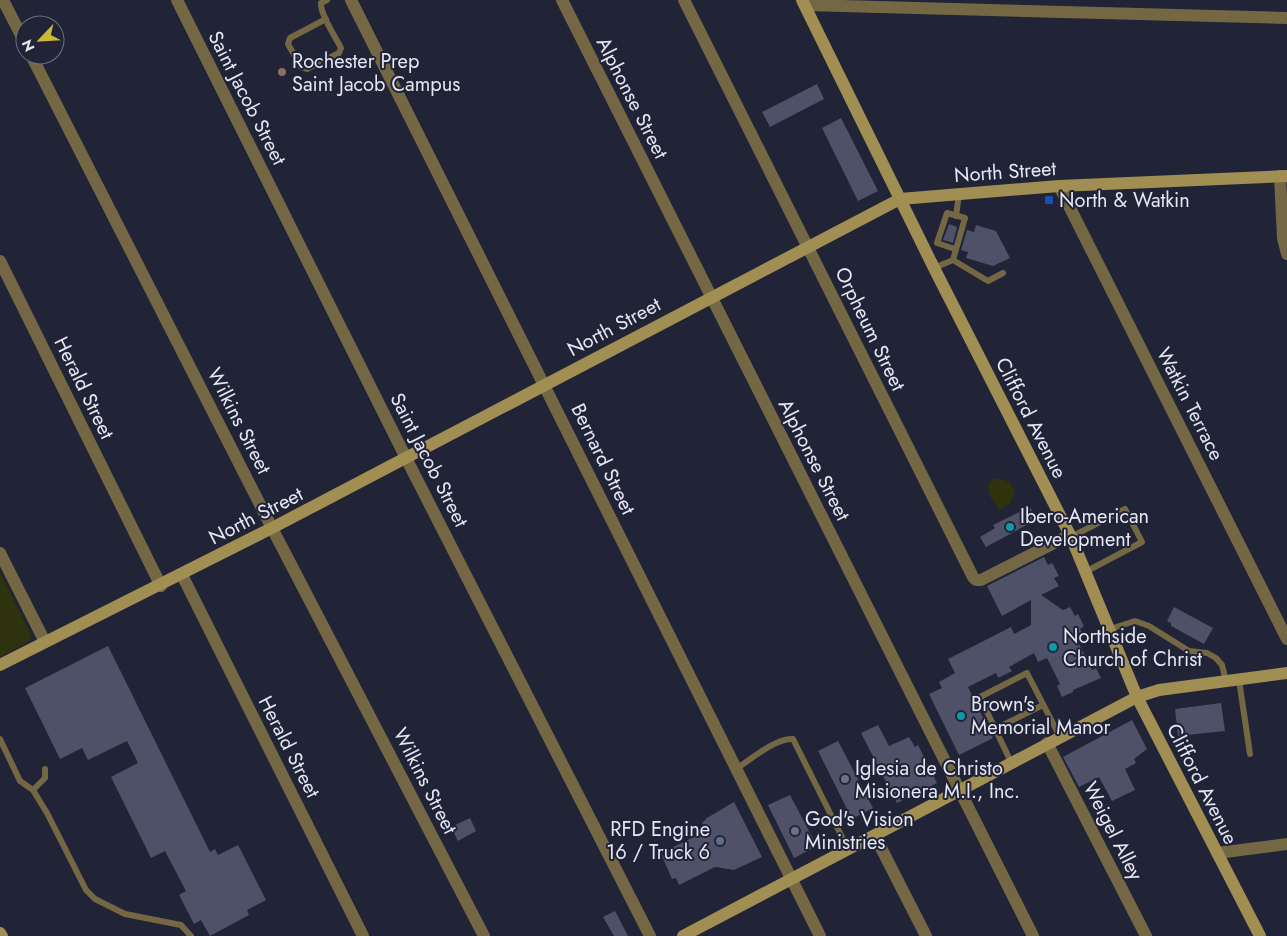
<svg xmlns="http://www.w3.org/2000/svg" width="1287" height="936" viewBox="0 0 1287 936" font-family="Jost,sans-serif">
<style>
.green{fill:#2e320d}
.building{fill:#4e5168}
.lines{fill:none;stroke-linecap:round;stroke-linejoin:round}
.lane{stroke:#746844;stroke-width:6}
.street{stroke:#746844;stroke-width:12}
.secondary{stroke:#a18e53;stroke-width:12}
.education-dot{fill:#8d6e63;stroke:#212337;stroke-width:2}
.transit-dot{fill:#1a4fb4;stroke:#212337;stroke-width:2}
.culture-dot{fill:#0f9aa8;stroke:#212337;stroke-width:2}
.worship-dot{fill:#6b7280;stroke:#212337;stroke-width:2}
.service-dot{fill:#5c6f8a;stroke:#212337;stroke-width:2}
.labels{text-anchor:middle;dominant-baseline:central;stroke-width:4;stroke-linejoin:round;paint-order:stroke}
.poi-label{font-size:20px;fill:#e5e7f4;stroke:#212337;text-anchor:start}
.street-label{font-size:20px;fill:#e5e7f4;stroke:#212337}
</style>
<rect width="100%" height="100%" fill="#212337"/>
<g class="green">
<polygon points="996,478 1010,482 1015,492 1010,504 999,510 989,495 988,484"/>
<polygon points="0,572 31,634 29,641 0,657"/>
</g>
<g class="building">
<polygon points="817,84 824,99 770,127 762,112"/>
<polygon points="841,118 878,191 858,201 822,128"/>
<polygon points="949,224 957,227 953,243 943,240"/>
<polygon points="976,225 996,231 1010,258 993,266 966,258 968,252 961,250 967,230 974,232"/>
<polygon points="1030,507 1036,520 986,547 980,537 995,528 993,525"/>
<polygon points="1044,557 1048,565 1052,563 1059,576 1054,578 1059,586 1041,595 1063,610 1070,607 1075,616 1078,614 1084,626 1080,629 1084,637 1077,640 1092,670 1096,668 1101,678 1073,690 1073,692 1062,697 1057,686 1060,684 1047,658 1038,662 1034,653 1009,667 1012,671 998,678 996,673 968,687 993,738 959,755 929,694 942,688 939,682 955,673 948,659 1011,627 1014,634 1031,625 1031,600 1002,616 987,586"/>
<polygon points="1174,607 1213,628 1204,644 1171,626 1171,623 1167,621"/>
<polygon points="108,646 210,852 215,849 218,855 238,845 266,900 247,910 249,915 210,936 201,920 194,924 179,895 186,891 165,851 151,858 111,777 138,763 127,741 88,760 82,748 60,759 25,688"/>
<polygon points="1221,703 1225,731 1178,736 1175,709"/>
<polygon points="1132,720 1147,749 1134,759 1136,763 1125,769 1135,790 1112,801 1099,777 1079,787 1063,757"/>
<polygon points="878,725 889,746 909,737 915,747 918,745 937,783 897,803 861,733"/>
<polygon points="838,741 873,808 852,819 818,751"/>
<polygon points="790,795 817,846 794,858 768,805"/>
<polygon points="734,802 762,857 734,870 715,867 679,885 676,878 672,879 662,856 665,851 706,831 702,823 707,818"/>
<polygon points="470,818 476,831 458,841 451,827"/>
<polygon points="615,911 628,936 614,936 603,917"/>
</g>
<g class="lines">
<g class="lane">
<path d="M326,19L290,38L288,44L301,67L307,69L339,53L341,48C336,38 320,14 321,3L327,0"/>
<polyline points="956,216 959,194"/>
<polyline points="953,260 988,281 1003,273"/>
<polyline points="934,268 953,260 965,218 947,213 937,243 955,249"/>
<polyline points="1071,537 1125,509 1142,542 1087,571"/>
<polyline points="1110,629 1135,621 1149,626 1189,651 1207,653 1216,658 1222,665 1226,681"/>
<polyline points="1239,680 1250,754"/>
<polyline points="995,729 1043,705"/>
<polyline points="0,739 20,781 33,790 47,813 86,890 95,899 125,914 181,925 191,936"/>
<polyline points="1011,762 980,697 1027,673 1060,737"/>
<path d="M736,769C750,760 777,737 793,739L848,849"/>
<polyline points="33,790 45,778 45,769"/>
</g>
<g class="street">
<polyline points="3,0 25,43"/>
<polyline points="177,0 406,458 650,936"/>
<polyline points="351,0 820,936"/>
<polyline points="562,0 1033,936"/>
<polyline points="684,0 973,577 976,580 981,580 1070,535"/>
<polyline points="805,5 1287,18"/>
<polyline points="31,55 272,528 484,936"/>
<polyline points="1280,176 1283,238 1287,254"/>
<polyline points="1059,186 1287,639"/>
<polyline points="0,261 161,586"/>
<polyline points="0,553 45,642"/>
<polyline points="182,575 363,936"/>
<polyline points="1047,743 1146,936"/>
<polyline points="875,836 926,936"/>
<polyline points="1217,853 1287,844"/>
</g>
<g class="secondary">
<polyline points="802,0 934,268 1071,537 1137,697 1260,936"/>
<polyline points="0,665 272,528 900,199 1059,186 1287,176"/>
<polyline points="0,933 2,936"/>
<polyline points="683,936 1137,697 1159,690 1287,673"/>
</g>
</g>
<circle class="education-dot" cx="282" cy="72" r="5"/>
<rect class="transit-dot" x="1044" y="195" width="10" height="10" rx="2.5"/>
<g class="culture-dot">
<circle cx="1010" cy="527" r="5"/>
<circle cx="1053" cy="647" r="5"/>
<circle cx="961" cy="716" r="5"/>
</g>
<g class="worship-dot">
<circle cx="845" cy="779" r="5"/>
<circle cx="795" cy="831" r="5"/>
</g>
<circle class="service-dot" cx="720" cy="841" r="5"/>
<g class="labels">
<g class="poi-label">
<text x="292" y="61">Rochester Prep<tspan x="292" dy="23">Saint Jacob Campus</tspan></text>
<text x="1059" y="200">North &amp; Watkin</text>
<text x="1020" y="516">Ibero-American<tspan x="1020" dy="23">Development</tspan></text>
<text x="1063" y="636">Northside<tspan x="1063" dy="23">Church of Christ</tspan></text>
<text x="971" y="704">Brown's<tspan x="971" dy="23">Memorial Manor</tspan></text>
<text x="855" y="768">Iglesia de Christo<tspan x="855" dy="23">Misionera M.I., Inc.</tspan></text>
<text x="805" y="819">God's Vision<tspan x="805" dy="23">Ministries</tspan></text>
<text x="710" y="829" text-anchor="end">RFD Engine<tspan x="710" dy="23">16 / Truck 6</tspan></text>
</g>
<g class="street-label">
<text transform="translate(247 98) rotate(63)">Saint Jacob Street</text>
<text transform="translate(632 98) rotate(63)">Alphonse Street</text>
<text transform="translate(1005 172) rotate(-4)">North Street</text>
<text transform="translate(614 327) rotate(-28)">North Street</text>
<text transform="translate(870 329) rotate(64)">Orpheum Street</text>
<text transform="translate(84 388) rotate(64)">Herald Street</text>
<text transform="translate(1190 404) rotate(63)">Watkin Terrace</text>
<text transform="translate(1031 418) rotate(63)">Clifford Avenue</text>
<text transform="translate(239 421) rotate(63)">Wilkins Street</text>
<text transform="translate(603 459) rotate(64)">Bernard Street</text>
<text transform="translate(429 460) rotate(63)">Saint Jacob Street</text>
<text transform="translate(814 460) rotate(63)">Alphonse Street</text>
<text transform="translate(256 516) rotate(-27)">North Street</text>
<text transform="translate(289 747) rotate(63)">Herald Street</text>
<text transform="translate(425 781) rotate(63)">Wilkins Street</text>
<text transform="translate(1202 784) rotate(63)">Clifford Avenue</text>
<text transform="translate(1113 831) rotate(63)">Weigel Alley</text>
</g>
</g>
<g transform="translate(40 40) rotate(245)"><circle r="24" fill="#212337" stroke="#6f7183"/>
<path d="M0-4L9 19L0 12L-9 19Z" fill="#cdb938"/>
<text y="-8" font-size="14" font-weight="bold" text-anchor="middle" fill="#e5e7f4">N</text>
</g>
</svg>
